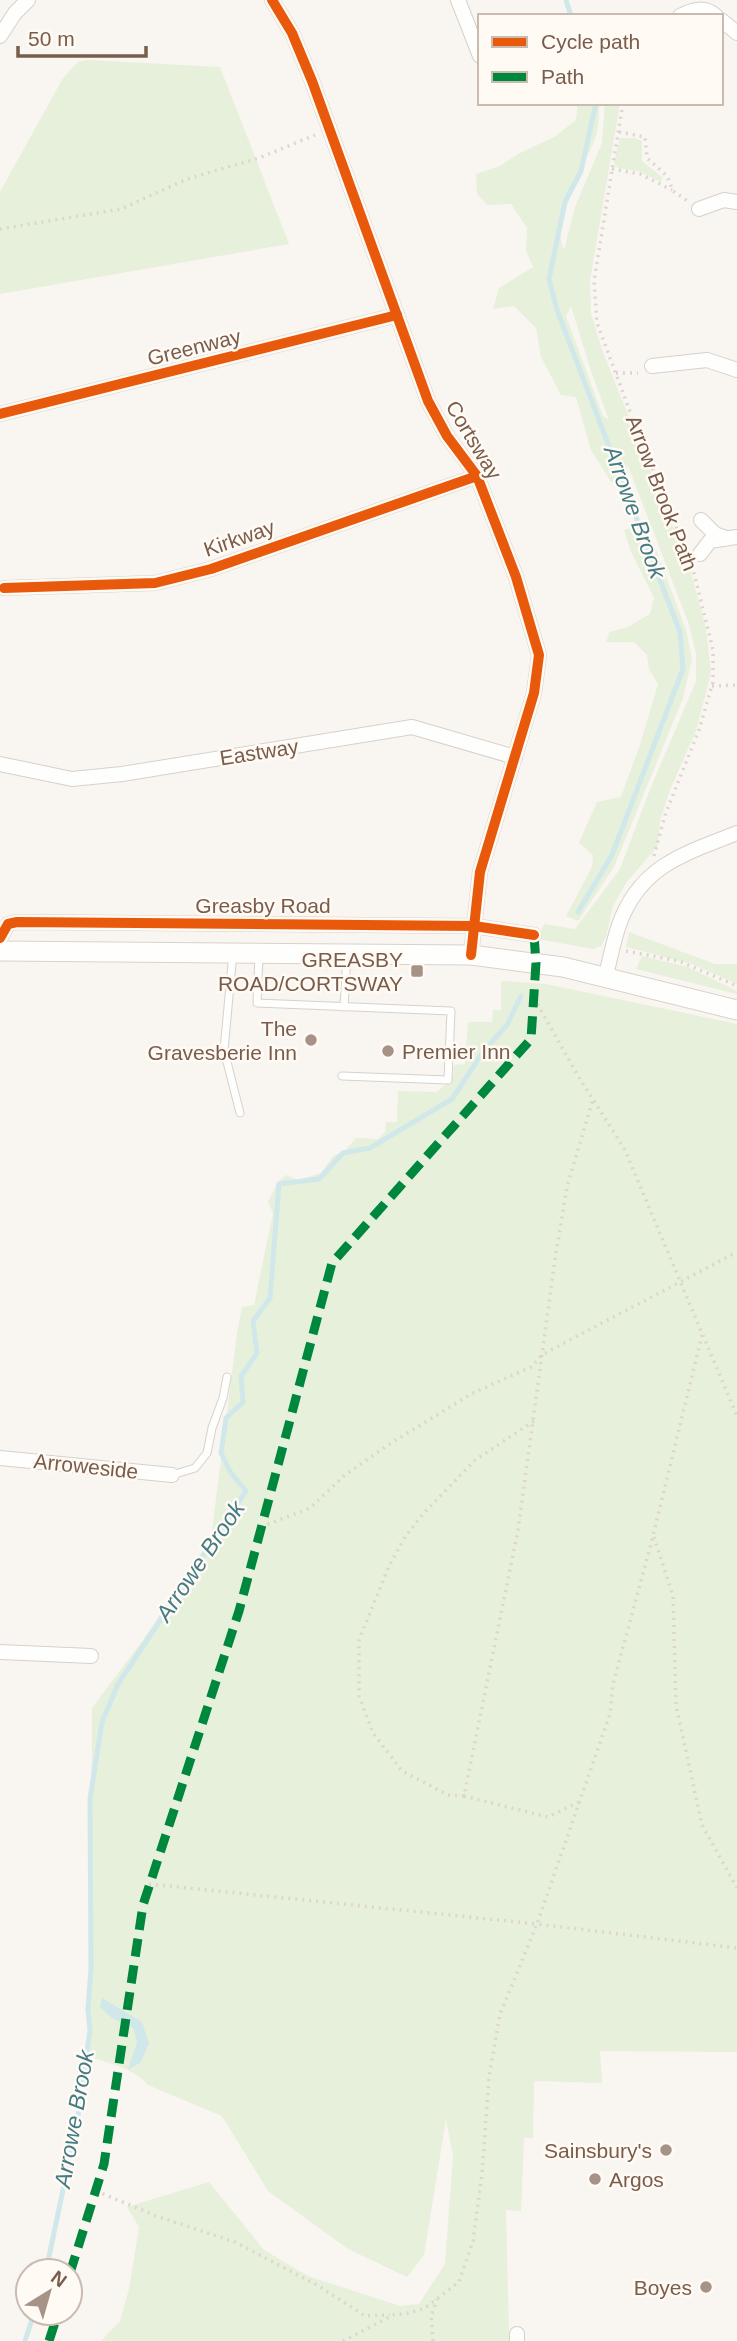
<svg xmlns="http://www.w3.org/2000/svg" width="737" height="2341" viewBox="0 0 737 2341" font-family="Helvetica,sans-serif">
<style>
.green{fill:#e7f0db;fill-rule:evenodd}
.water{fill:#d0e8ea}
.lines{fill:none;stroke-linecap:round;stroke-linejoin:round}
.stream{stroke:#d0e8ea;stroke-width:5}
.lane-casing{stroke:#d7d1cb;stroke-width:9}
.street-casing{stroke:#d7d1cb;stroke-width:16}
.secondary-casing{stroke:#d9d2cb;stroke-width:21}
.path{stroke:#dcd5d0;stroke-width:3.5;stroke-dasharray:2 5;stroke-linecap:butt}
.lane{stroke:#fefefd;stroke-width:7}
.street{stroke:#fefefd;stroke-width:14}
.secondary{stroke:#fefefd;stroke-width:19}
.quiet{stroke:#00873e;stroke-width:9;stroke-dasharray:18 9;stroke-linecap:butt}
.cycleway-casing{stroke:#fffaf3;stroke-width:15}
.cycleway{stroke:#e8590c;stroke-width:10}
.poi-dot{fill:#a69286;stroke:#fffaf3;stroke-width:2.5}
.labels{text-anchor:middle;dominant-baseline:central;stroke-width:5;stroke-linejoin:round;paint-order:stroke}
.street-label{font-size:21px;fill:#7a5c4d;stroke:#fffaf3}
.poi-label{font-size:21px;fill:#7a5c4d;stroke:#fffaf3;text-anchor:end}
.water-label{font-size:23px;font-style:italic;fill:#437c86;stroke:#fffaf3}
</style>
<rect width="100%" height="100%" fill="#f9f5f0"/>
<g class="green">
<polygon points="88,60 220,67 289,244 0,294 0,192 63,78 78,62"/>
<path d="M578,103H599C599,116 599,129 594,141C581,175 549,213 564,250L575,207L602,143L605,103H620L590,281L591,313L602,350L690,569L706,628L711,673L696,731L670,790L660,820L657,847L626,883L613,906L606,937L601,946L593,949L538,939L544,924L575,929L620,869L649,792L696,681V653L688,622L627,463L628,479L611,482L591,450L576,397L561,395L541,357L536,328L514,306L493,309L499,288L533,267L526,251L527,228L511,204L487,205L477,194L476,174L500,166L518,154L556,136L576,120ZM571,306L591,371L609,420L603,416L566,316Z"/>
<polygon points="620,138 635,138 642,141 642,161 662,177 661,182 638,171 618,168 614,163"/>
<polygon points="646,523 686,630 692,659 683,698 614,867 578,921 566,916 592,867 593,855 579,843 597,802 621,797 640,745 658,684 649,669 647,655 634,642 606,642 610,632 628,627 650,614 654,598 631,552 624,530"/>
<polygon points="629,932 715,964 737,964 737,984 692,964 626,947"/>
<polygon points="642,956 688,967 737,991 737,994 636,969"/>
<path d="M501,981L546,984L737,1024V2052L600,2051L602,2083L534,2081L533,2138H524L521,2211L506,2210L509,2335L515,2336V2341H101L120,2321L129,2289L139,2227L127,2207L209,2182L264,2250L308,2276L400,2306L419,2304L445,2264L453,2156L446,2119L424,2255L407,2277L348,2249L268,2191L222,2116L148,2085C133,2067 107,2063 85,2055C91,2027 89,1998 91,1969L92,1708L143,1640L211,1538L237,1333L242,1307L254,1305L273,1213L268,1202L278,1182L286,1175L298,1180L321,1173L334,1155L343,1153L356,1138L378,1139L385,1132L386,1122H397L398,1091L437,1092L453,1078L454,1065L465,1064L468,1022H492L493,1010H501Z"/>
</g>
<polygon class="water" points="102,1998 142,2022 149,2043 141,2062 128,2070 137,2042 133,2028 112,2018 100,2007"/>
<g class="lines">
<g class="stream">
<polyline points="566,0 571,16"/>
<polyline points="578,912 612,855 683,669 680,632 557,310 549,279 565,202 581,171 596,103"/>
<polyline points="46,2271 77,2123 90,2030 88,2009 91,1969 90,1799 102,1722 118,1684 246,1491 231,1473 221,1453 226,1418 243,1402 241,1376 257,1353 253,1321 270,1298 279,1184 319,1179 343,1153 370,1148 452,1099 483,1052 507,1025 521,996"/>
<polyline points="25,2341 34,2313"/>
</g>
<g class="lane-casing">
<g id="lane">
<polyline points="233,953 224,1050 240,1113"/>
<polyline points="259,954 257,1003 451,1011 448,1080 342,1076"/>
<polyline points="344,1007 347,955"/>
<polyline points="172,1475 195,1468 207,1453 212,1428 223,1398 227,1377"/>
</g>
</g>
<g class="street-casing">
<g id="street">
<polyline points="272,0 292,33 312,81 428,401 447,436 477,476 516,577 539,655 534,693 480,872 471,955"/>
<polyline points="458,0 480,56"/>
<path d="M680,16C693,9 705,6 716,16"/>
<polyline points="721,20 737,33"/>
<polyline points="0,36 15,13 28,0"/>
<polyline points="699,209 724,200 737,202"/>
<polyline points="652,366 707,360 737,370"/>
<polyline points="0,414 397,315"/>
<polyline points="701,520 715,534 726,538"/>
<polyline points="700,554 710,541 737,537"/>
<polyline points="4,588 155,583 211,569 477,476"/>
<polyline points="0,764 72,779 122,774 412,727 515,757"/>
<polyline points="0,938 8,924 17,922 474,926 534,935"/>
<path d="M605,978C611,958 614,934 623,915C646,863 688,853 737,833"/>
<polyline points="0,1458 172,1475"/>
<polyline points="0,1652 91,1656"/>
<polyline points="517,2334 517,2341"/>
</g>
</g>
<g class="secondary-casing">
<polyline id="secondary" points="0,951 471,955 563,967 737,1010"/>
</g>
<g class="path">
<polyline points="623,103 594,281 597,323 635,425 686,552"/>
<polyline points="619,132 645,137 647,158 667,176 673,191 689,202"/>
<polyline points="612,169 640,174 672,190"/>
<polyline points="0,229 121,209 187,179 259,158 315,135"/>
<polyline points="616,373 638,373"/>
<polyline points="712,686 737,685"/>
<polyline points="654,856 665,815 699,730 713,682 713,650 692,565"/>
<polyline points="626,951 679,961 737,986"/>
<polyline points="534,998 578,1076 624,1148 737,1416"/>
<polyline points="261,1527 310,1508 345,1475 388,1445 471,1394 531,1367 542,1355 566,1342 737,1252"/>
<polyline points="654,1537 673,1596 676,1705 702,1825 737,1888"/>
<polyline points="464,1796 448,1795 402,1771 373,1733 359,1696 359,1640 389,1566 405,1537 423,1514 475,1460 534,1421"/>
<polyline points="579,1802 548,1817 464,1796 518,1530 555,1259 567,1187 593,1099"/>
<polyline points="149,1884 537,1924 610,1714 613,1684 651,1544 702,1335"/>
<polyline points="96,2191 159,2217 235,2242 317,2285 365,2316 390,2315"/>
<polyline points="343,2341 393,2315 409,2313 425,2308 459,2282 473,2241 482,2174 489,2077 500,2014 537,1924 737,1948"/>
<polyline points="433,2341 431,2316 437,2299"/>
</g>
<use href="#lane" class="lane"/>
<use href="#street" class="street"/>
<use href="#secondary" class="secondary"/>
<g class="quiet">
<polyline points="70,2273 104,2164 143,1905 239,1611 332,1263 531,1039 536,963 534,935"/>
<polyline points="49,2341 58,2313"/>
</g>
<g class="cycleway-casing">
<g id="cycleway">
<polyline points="272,0 292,33 312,81 428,401 447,436 477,476 516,577 539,655 534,693 480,872 471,955"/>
<polyline points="0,414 397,315"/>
<polyline points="4,588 155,583 211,569 477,476"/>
<polyline points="0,938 8,924 17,922 474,926 534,935"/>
</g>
</g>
<use href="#cycleway" class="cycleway"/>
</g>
<g class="poi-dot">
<rect x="410" y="964" width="14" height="14" rx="3.5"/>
<circle cx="311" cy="1040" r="7"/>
<circle cx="388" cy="1051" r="7"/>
<circle cx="666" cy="2150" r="7"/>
<circle cx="595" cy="2179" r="7"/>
<circle cx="706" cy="2287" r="7"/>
</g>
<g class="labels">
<g class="street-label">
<text transform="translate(194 347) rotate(-14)">Greenway</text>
<text transform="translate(474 440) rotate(59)">Cortsway</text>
<text transform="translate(662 493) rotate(69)">Arrow Brook Path</text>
<text transform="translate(239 538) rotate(-19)">Kirkway</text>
<text transform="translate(259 752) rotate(-9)">Eastway</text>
<text x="263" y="905">Greasby Road</text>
<text transform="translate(86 1466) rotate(6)">Arroweside</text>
</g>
<g class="poi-label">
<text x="403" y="959">GREASBY<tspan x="403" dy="24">ROAD/CORTSWAY</tspan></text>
<text x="297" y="1028">The<tspan x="297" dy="24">Gravesberie Inn</tspan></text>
<text x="402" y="1051" text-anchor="start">Premier Inn</text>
<text x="652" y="2150">Sainsbury's</text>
<text x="609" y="2179" text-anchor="start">Argos</text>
<text x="692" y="2287">Boyes</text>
</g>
<g class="water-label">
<text transform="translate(635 512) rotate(70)">Arrowe Brook</text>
<text transform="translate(200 1561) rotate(-56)">Arrowe Brook</text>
<text transform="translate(74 2119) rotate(-80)">Arrowe Brook</text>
</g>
</g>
<rect x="478" y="14" width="245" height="91" fill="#fffaf3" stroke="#cabbb1" stroke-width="2"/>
<rect x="492" y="37" width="35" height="10" fill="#e8590c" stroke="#cabbb1" stroke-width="2"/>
<text x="541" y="49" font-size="21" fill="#7a5c4d">Cycle path</text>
<rect x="492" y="72" width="35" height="10" fill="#00873e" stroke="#cabbb1" stroke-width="2"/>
<text x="541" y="84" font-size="21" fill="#7a5c4d">Path</text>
<g transform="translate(49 2292) rotate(37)"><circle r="33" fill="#fffaf3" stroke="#cabbb1" stroke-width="2"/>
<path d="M0-5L12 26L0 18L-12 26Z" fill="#a69286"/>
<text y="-10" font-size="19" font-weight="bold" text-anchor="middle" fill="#7a5c4d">N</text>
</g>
<path d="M18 46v10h128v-10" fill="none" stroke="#7a5c4d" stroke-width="3.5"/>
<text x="28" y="46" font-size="21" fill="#7a5c4d" stroke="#fffaf3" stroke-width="5" paint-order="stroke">50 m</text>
</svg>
